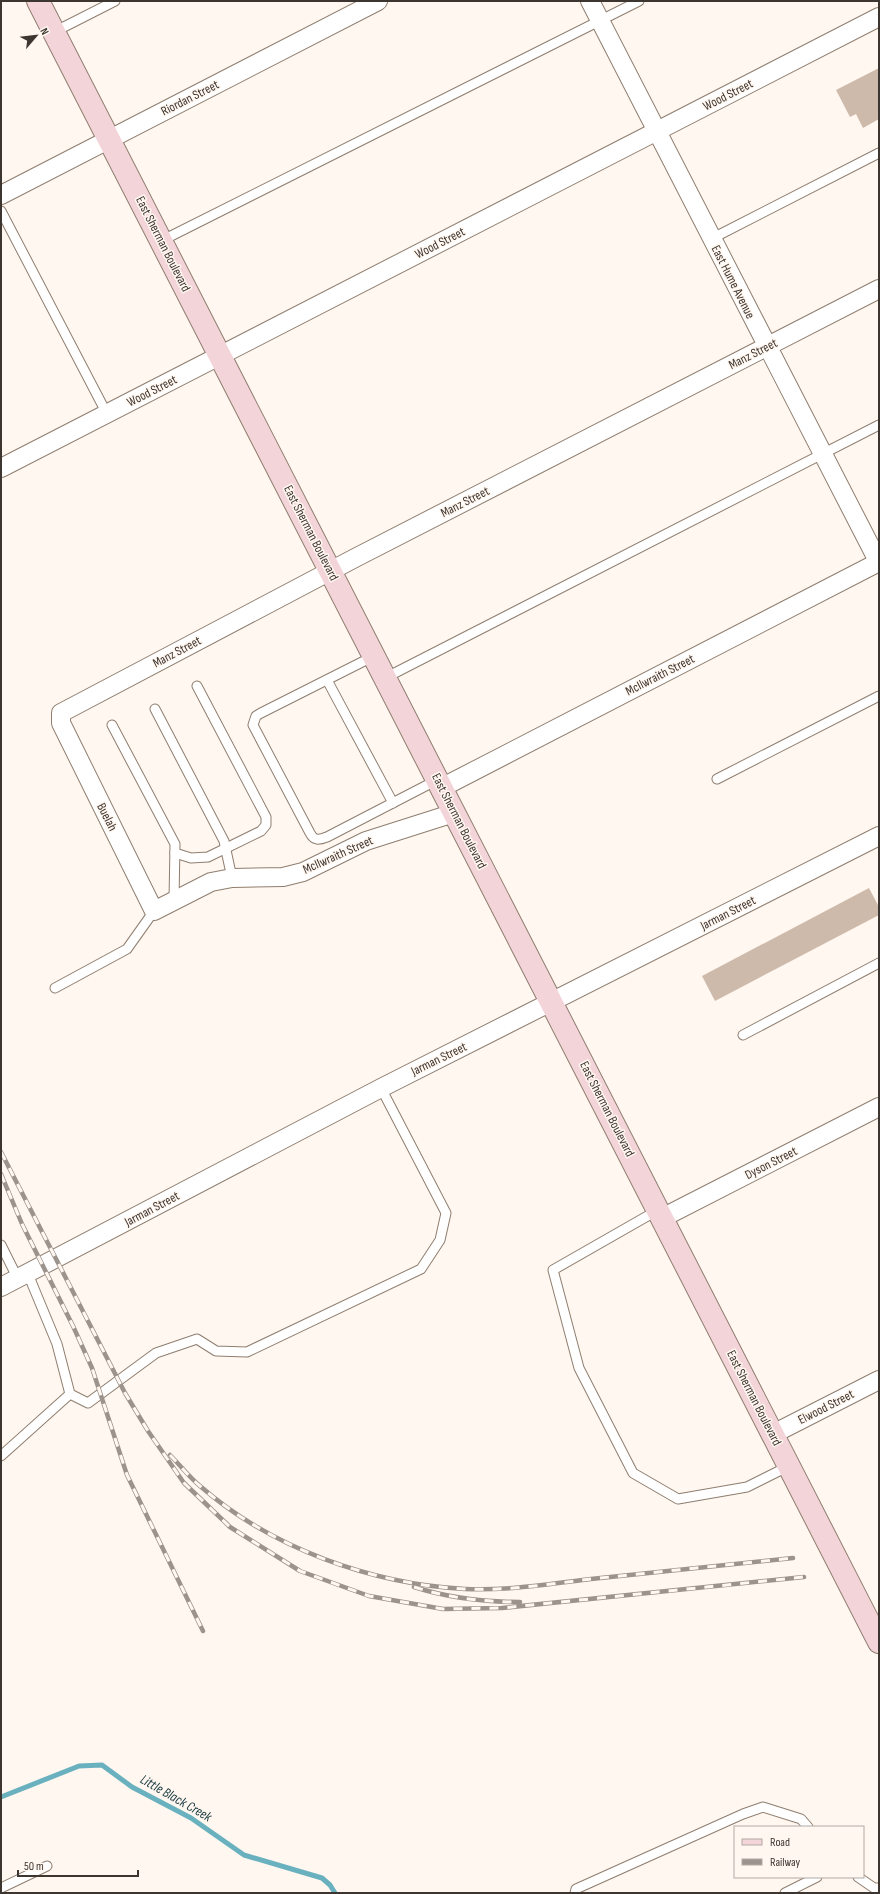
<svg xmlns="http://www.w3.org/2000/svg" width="880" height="1894" viewBox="0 0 880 1894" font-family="'Sofia Sans Condensed',sans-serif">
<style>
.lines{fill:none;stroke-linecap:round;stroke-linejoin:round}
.stream{stroke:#6ab1bf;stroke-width:5}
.building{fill:#cebaab}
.service-casing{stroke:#8f7e6f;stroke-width:11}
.minor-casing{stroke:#8f7e6f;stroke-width:20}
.secondary-casing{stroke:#8f7e6f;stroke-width:24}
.service{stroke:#fff;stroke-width:9}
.minor{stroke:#fff;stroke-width:18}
.secondary{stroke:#f3d4d9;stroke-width:22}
.rail-casing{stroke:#9b938c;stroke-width:4.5}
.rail{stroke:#fff7f0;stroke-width:3;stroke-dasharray:9;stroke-linecap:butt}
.labels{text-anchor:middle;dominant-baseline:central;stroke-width:3;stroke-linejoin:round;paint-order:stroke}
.street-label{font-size:13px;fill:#3d352f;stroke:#fff7f0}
.water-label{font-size:14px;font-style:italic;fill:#1b3d44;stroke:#fff7f0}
</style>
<rect width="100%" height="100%" fill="#fff7f0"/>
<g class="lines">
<polyline class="stream" points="1,1797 79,1766 102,1765 132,1787 191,1818 244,1855 322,1878 330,1885 335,1893"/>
</g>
<g class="building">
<polygon points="879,68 879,119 863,128 856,114 850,117 836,90"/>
<polygon points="869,888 879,907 879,915 715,1001 702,976"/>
</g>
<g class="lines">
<g class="service-casing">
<g id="service">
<polyline points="54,32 115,1"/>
<polyline points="1,211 107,414"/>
<polyline points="711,239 879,153"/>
<polyline points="161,241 639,1"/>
<path d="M374,656L261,713L256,716L253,725L310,833C314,841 319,840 327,837L437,780"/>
<polyline points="385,678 879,425"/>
<polyline points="327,680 393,803"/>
<polyline points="155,709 224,841 232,878"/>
<polyline points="112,725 175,844 174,900"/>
<polyline points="717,779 879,696"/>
<polyline points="175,853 191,858 208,857 261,831 266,825 266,817 197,686"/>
<polyline points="55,988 127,949 154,911"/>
<polyline points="743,1035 879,963"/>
<polyline points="658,1210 553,1270 579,1368 633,1473 678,1499 747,1487 789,1466"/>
<polyline points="1,1245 18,1279"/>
<polyline points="28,1274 57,1344 70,1394 88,1403 156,1353 197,1339 216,1351 247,1352 421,1269 440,1240 446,1213 381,1088"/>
<polyline points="1,1456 70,1394"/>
<polyline points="858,1877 874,1888 879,1888"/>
<polyline points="1,1888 47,1866"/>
<polyline points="575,1893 576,1889 743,1814 763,1807 801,1819 808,1827"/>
<polyline points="785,1893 817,1877"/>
</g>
</g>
<g class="minor-casing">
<g id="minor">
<polyline points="590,1 879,563"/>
<polyline points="1,195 378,1"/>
<polyline points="1,468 879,17"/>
<polyline points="441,788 879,562"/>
<polyline points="454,813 366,841 303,872 283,877 232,878 211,882 154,911 61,723 61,713 355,558 879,289"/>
<polyline points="662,1218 879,1107"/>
<polyline points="1,1287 381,1088 879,836"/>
<polyline points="773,1434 879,1380"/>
</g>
</g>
<g class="secondary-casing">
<polyline id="secondary" points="38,1 879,1642"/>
</g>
<use href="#service" class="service"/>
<use href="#minor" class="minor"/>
<use href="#secondary" class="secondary"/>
<g class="rail-casing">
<g id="rail">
<polyline points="1,1152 125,1393 148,1431 184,1483 230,1527 300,1571 369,1596 443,1609 502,1608 804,1577"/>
<polyline points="1,1174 22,1224 73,1326 92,1368 127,1475 203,1631"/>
<path d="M170,1455C180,1465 189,1477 200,1486C271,1548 371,1584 465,1589C507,1591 550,1584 591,1579C658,1572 725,1565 793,1558"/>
<path d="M414,1587C449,1598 483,1602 520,1602"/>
</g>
</g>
<use href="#rail" class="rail"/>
</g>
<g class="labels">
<g class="street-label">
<text transform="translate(728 95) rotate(-27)">Wood Street</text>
<text transform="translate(190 98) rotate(-27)">Riordan Street</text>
<text transform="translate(440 243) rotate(-27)">Wood Street</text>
<text transform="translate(163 244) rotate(63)">East Sherman Boulevard</text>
<text transform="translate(733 282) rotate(63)">East Hume Avenue</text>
<text transform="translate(753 354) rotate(-27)">Manz Street</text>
<text transform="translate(152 391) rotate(-27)">Wood Street</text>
<text transform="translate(465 502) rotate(-27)">Manz Street</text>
<text transform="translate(311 533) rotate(63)">East Sherman Boulevard</text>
<text transform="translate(177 652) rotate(-28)">Manz Street</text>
<text transform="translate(660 675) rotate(-27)">McIlwraith Street</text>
<text transform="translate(107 817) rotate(63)">Buelah</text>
<text transform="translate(459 821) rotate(63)">East Sherman Boulevard</text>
<text transform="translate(338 855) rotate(-24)">McIlwraith Street</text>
<text transform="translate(728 913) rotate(-27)">Jarman Street</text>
<text transform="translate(439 1059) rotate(-26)">Jarman Street</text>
<text transform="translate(607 1109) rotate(63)">East Sherman Boulevard</text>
<text transform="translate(771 1163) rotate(-27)">Dyson Street</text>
<text transform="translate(152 1209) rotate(-28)">Jarman Street</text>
<text transform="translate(754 1398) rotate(63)">East Sherman Boulevard</text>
<text transform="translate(826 1407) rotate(-27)">Elwood Street</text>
</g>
<g class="water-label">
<text transform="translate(176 1798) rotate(30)">Little Black Creek</text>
</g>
</g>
<rect width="880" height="1894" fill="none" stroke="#3d352f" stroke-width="4"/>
<rect x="734" y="1826" width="130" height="52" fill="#fff7f0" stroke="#b1a9a3"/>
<rect x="742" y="1839" width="20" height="6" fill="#f3d4d9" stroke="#b1a9a3"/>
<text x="770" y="1846" font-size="12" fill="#3d352f">Road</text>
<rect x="742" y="1859" width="20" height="6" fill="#9b938c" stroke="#b1a9a3"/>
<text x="770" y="1866" font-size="12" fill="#3d352f">Railway</text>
<g transform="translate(36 36) rotate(62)" stroke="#fff7f0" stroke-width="3" paint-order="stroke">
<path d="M0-3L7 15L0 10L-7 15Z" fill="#3d352f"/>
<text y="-6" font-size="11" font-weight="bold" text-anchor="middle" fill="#3d352f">N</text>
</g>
<path d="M18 1870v6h120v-6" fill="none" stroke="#3d352f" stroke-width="2"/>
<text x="24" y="1870" font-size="12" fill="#3d352f" stroke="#fff7f0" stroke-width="3" paint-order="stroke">50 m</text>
</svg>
